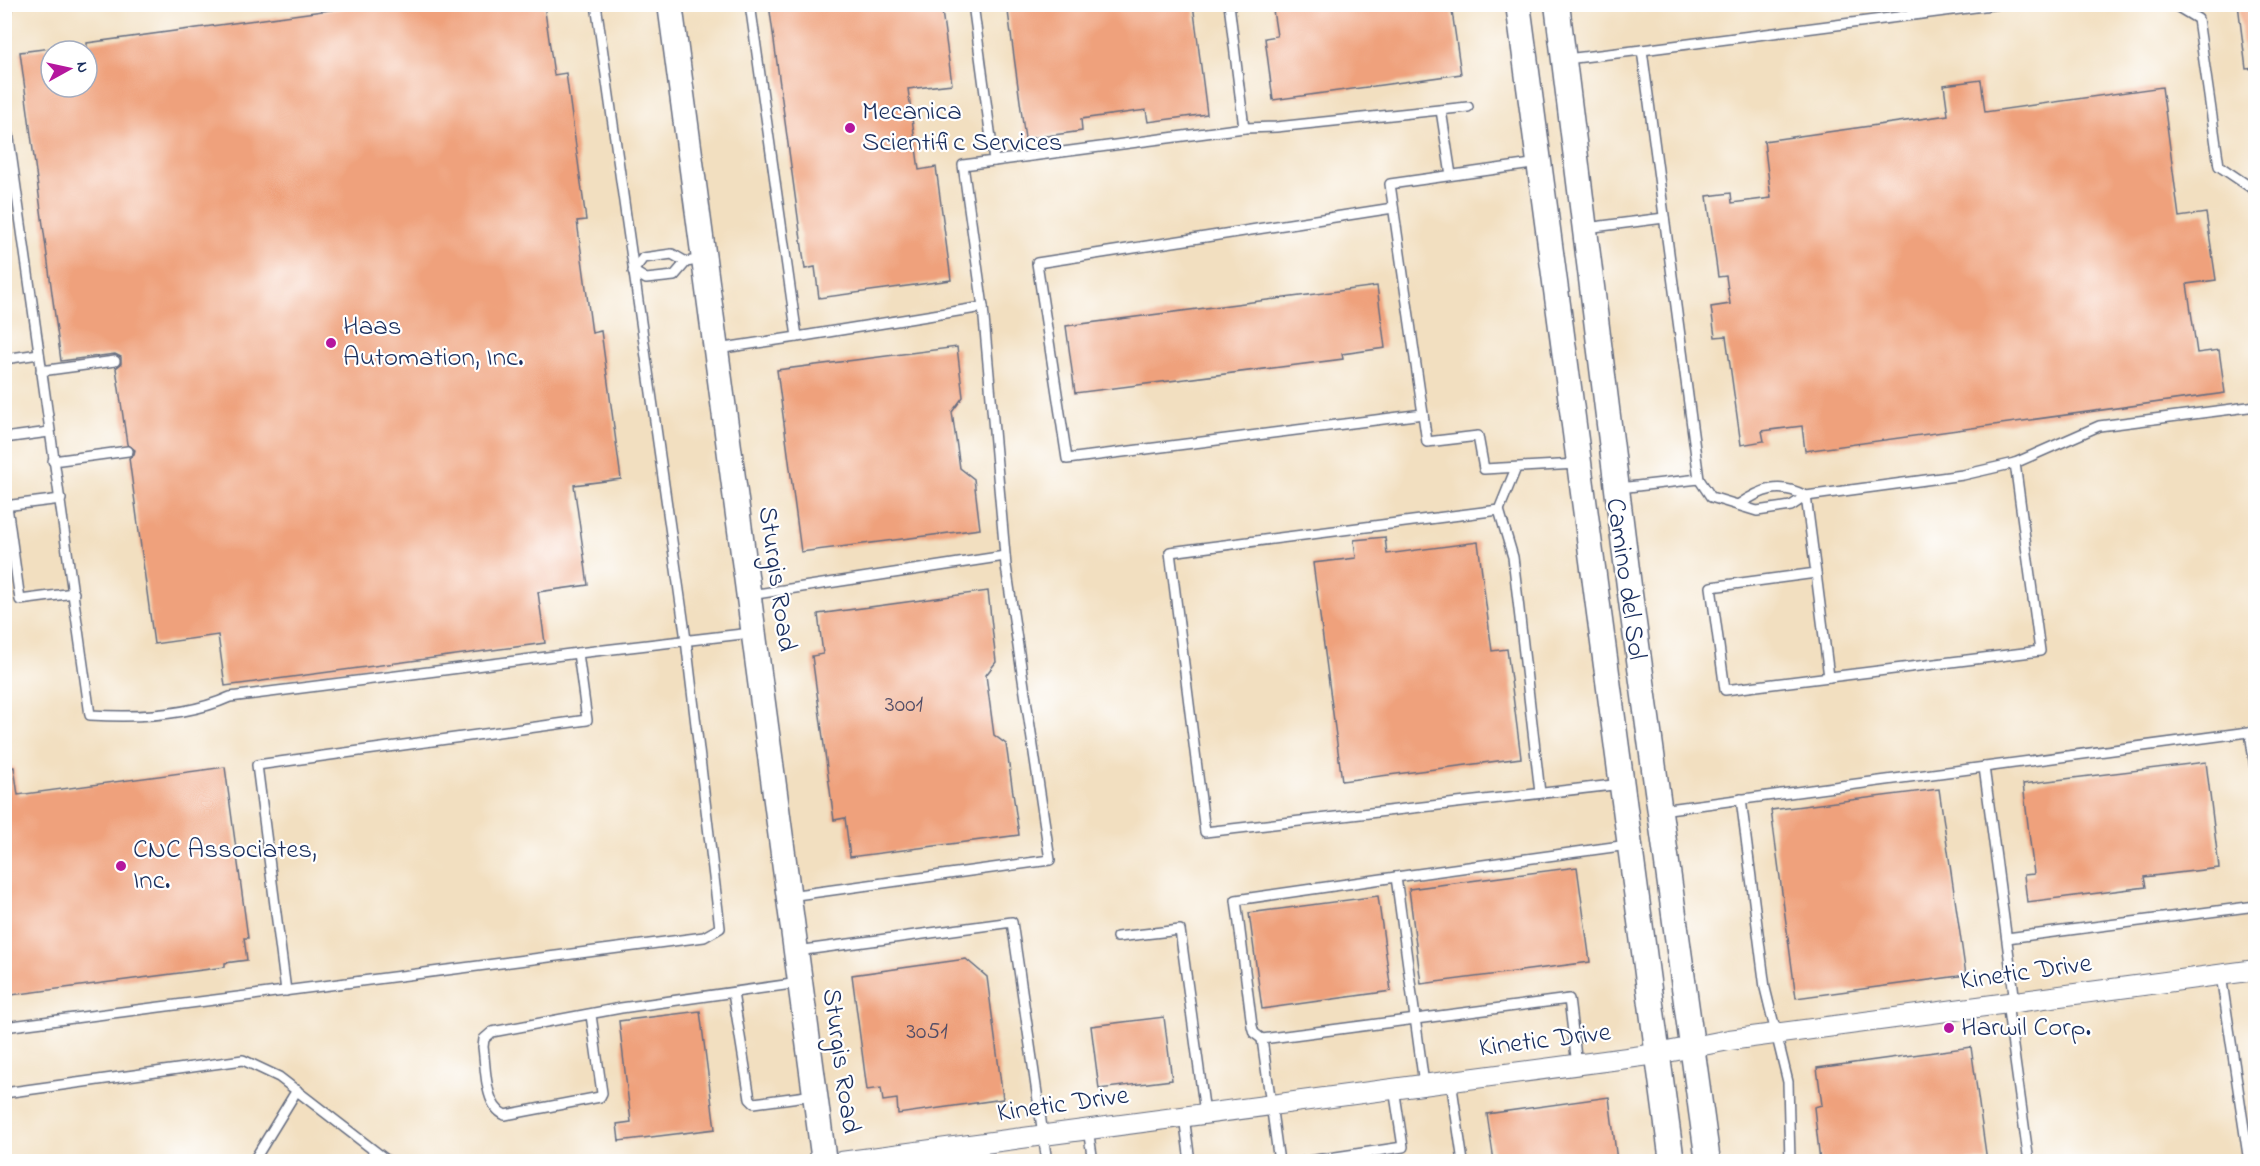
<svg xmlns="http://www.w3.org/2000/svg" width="2260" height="1166" viewBox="0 0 2260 1166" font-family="'Indie Flower',sans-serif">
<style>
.building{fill:#efa17c}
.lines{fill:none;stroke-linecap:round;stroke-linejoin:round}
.service-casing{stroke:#666d80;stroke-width:12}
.minor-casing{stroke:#666d80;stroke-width:22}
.tertiary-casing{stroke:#666d80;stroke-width:27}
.service{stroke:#fff;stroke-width:9}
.minor{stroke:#fff;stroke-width:20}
.tertiary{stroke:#fff;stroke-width:24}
.poi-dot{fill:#b5179e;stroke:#fff;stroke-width:2}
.labels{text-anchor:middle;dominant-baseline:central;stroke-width:4.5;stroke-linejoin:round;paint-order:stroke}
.number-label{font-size:24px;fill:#504c66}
.poi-label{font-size:27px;fill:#1b2f5e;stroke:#fff;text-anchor:start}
.street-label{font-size:27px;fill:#1b2f5e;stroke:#fff}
</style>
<rect width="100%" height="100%" fill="#fff"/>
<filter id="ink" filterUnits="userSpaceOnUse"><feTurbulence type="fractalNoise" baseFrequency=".0167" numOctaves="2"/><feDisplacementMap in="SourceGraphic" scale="12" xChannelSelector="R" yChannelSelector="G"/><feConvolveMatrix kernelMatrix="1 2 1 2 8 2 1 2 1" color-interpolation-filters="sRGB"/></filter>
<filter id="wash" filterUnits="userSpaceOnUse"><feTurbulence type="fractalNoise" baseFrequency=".008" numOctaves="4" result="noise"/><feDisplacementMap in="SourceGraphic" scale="24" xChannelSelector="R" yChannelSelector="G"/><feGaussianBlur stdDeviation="1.35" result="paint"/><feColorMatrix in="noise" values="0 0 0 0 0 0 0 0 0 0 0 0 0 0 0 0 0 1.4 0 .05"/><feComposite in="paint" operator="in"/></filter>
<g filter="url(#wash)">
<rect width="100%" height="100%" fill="#f2dfc0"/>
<g id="blocks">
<g class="building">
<polygon points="374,4 544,4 554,75 566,73 586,220 577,221 592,333 601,331 621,479 574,485 588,585 538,592 545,643 225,686 218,635 154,644 129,458 134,454 135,450 127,444 116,368 121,364 121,357 115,354 61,361 20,52 51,48 51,87 87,87 87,43"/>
<polygon points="769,4 941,4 952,84 908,89 919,170 936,167 951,280 819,298 815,267 805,269"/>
<polygon points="1007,4 1193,4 1207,114 1148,122 1146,110 1081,119 1082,131 1025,139"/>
<polygon points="1272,4 1451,4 1461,74 1273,100 1265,38 1277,36"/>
<polygon points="2238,4 2256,4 2256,68 2246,69"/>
<polygon points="1981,80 1985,112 2162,87 2179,217 2206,213 2216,280 2187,284 2197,353 2219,350 2225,393 1805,451 1802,426 1762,431 1764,441 1741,445 1726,336 1715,337 1711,307 1730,304 1726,276 1718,277 1707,196 1731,193 1732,203 1771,198 1764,141 1948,115 1944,85"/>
<polygon points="1377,286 1385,348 1342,354 1343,359 1075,393 1066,326"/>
<polygon points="957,347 963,397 952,412 960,468 974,479 980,529 801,552 777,370"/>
<polygon points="1385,537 1387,554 1478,542 1492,651 1507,649 1521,758 1342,781 1313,563 1356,558 1354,540"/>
<polygon points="988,591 996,662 986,675 994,735 1006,744 1019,835 850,857 845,818 834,820 812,656 823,654 818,614"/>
<polygon points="2206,762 2219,868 2144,877 2146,887 2027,902 2024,875 2034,874 2023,784"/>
<polygon points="14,767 18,795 225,767 248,938 244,938 247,960 225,963 225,967 4,996 4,768"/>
<polygon points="1939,789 1966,975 1796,998 1771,810"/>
<polygon points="1577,867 1590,962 1421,984 1409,889"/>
<polygon points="1378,896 1391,991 1262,1009 1249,913"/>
<polygon points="966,959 987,977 1003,1099 898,1114 897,1099 883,1101 881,1088 867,1090 852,975"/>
<polygon points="700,1011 715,1129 619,1141 617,1124 631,1122 619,1021"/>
<polygon points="1164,1017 1172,1080 1099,1089 1091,1026"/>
<polygon points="1971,1047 1987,1161 1820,1161 1814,1107 1822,1105 1817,1068"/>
<polygon points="1609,1097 1617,1161 1494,1161 1487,1114"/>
</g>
</g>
</g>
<g filter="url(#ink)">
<use href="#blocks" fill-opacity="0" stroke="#666d80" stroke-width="1.5"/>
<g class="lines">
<g class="service-casing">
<g id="service">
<polyline points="750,4 797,337 983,307 1006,566 1050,860 789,896"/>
<polyline points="973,4 994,161 963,165 983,307"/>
<polyline points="1229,4 1244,128"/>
<polyline points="2173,4 2198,19 2219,166 2256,191"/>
<polyline points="4,22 8,4"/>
<polyline points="1642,50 1999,4"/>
<polyline points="1566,59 1642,50 1699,479 1619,488"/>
<path d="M4,103L90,715C136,718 188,716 230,697L578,653"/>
<polyline points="1441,110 1451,175"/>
<polyline points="994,161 1244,128 1276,127 1468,107"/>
<polyline points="1539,163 1390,184 1427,442 1478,436 1484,469 1577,464"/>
<polyline points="1393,208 1037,263 1067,459 1423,414"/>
<polyline points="1586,228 1664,218"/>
<polyline points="686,262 674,276 646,279 633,271 643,258 672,254 686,262 703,259"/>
<polyline points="717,349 797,337"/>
<polyline points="4,359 39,354"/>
<polyline points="41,371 115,361"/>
<polyline points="4,438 49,432"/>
<polyline points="53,461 128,451"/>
<polyline points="1516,468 1499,510 1170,552 1205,832 1622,784"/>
<polyline points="1699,479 1711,497 1757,511 1791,506 1806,496 1963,475 2015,463 2099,426 2256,406"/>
<polyline points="1806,496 1816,573 1711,587 1725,690 2040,651 2015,463"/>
<path d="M1738,505C1762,489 1779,482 1806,496"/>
<polyline points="4,506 61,499"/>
<polyline points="7,506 20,600 74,593"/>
<polyline points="1499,510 1513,557 1540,793"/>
<polyline points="1816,573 1829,677"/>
<polyline points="750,595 1005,556"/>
<polyline points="2250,732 2256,775"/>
<polyline points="1984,767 2015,1002"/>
<polyline points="1741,799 1765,988 1788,1082 1790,1162"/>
<polyline points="1661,810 2256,731"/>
<polyline points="1117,937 1180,930 1205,1113"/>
<polyline points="2007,938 2256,906"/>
<polyline points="797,951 1012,922 1047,1162"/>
<polyline points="2221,975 2249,1162"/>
<polyline points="286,991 257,765 587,720 578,653 751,633"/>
<polyline points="733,993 750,1099 754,1103 814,1095"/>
<polyline points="2007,1003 2029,1162"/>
<path d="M591,1015L602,1093L600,1097L505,1115C484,1106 486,1067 483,1047L484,1039L492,1032L621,1008L799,983"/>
<polyline points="4,1027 704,937 720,928 686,640 596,4"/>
<polyline points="1262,1039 1254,1033 1252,1026 1236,900 1396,877"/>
<polyline points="1451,1081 1463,1162"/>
<polyline points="1424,1084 1396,877 1628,845"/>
<polyline points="4,1093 243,1060 279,1077 389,1162"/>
<polyline points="1184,1116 1190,1162"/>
<polyline points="1088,1129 1093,1162"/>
<polyline points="253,1162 297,1090"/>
<polyline points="1279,1162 1262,1039 1569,999 1577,1065"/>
<polyline points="1302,1162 1403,1147 1394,1088"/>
</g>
</g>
<g class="minor-casing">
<polyline id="minor" points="841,1162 1657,1054 1729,1040 2256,970"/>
</g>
<g class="tertiary-casing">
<g id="tertiary">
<polyline points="670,4 824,1162"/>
<polyline points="1518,4 1672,1162"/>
<polyline points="1557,4 1630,594 1708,1162"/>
</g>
</g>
<use href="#service" class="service"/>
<use href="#minor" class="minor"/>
<use href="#tertiary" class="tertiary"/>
</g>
</g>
<g class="poi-dot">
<circle cx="850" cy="128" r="6"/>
<circle cx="331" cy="343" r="6"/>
<circle cx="121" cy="866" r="6"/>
<circle cx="1949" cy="1028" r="6"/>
</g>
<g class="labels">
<g class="number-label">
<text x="904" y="705">3001</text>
<text x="927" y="1032">3051</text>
</g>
<g class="poi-label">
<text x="862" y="112">Mecanica<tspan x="862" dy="31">Scientific Services</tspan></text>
<text x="343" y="327">Haas<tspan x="343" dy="31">Automation, Inc.</tspan></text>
<text x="133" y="850">CNC Associates,<tspan x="133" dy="31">Inc.</tspan></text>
<text x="1961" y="1028">Harwil Corp.</text>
</g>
<g class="street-label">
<text transform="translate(776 579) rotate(82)">Sturgis Road</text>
<text transform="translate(1625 579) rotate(82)">Camino del Sol</text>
<text transform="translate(2026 973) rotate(-8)">Kinetic Drive</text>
<text transform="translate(1545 1041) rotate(-7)">Kinetic Drive</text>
<text transform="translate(840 1061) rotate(82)">Sturgis Road</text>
<text transform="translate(1063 1105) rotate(-8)">Kinetic Drive</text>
</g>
</g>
<rect width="2260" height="1166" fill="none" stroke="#fff" stroke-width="24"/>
<g transform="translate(69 69) rotate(82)"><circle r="28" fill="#ffffff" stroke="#a4acbf" stroke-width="1.5"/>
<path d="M0-4.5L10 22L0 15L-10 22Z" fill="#b5179e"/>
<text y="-9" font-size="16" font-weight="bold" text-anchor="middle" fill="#1b2f5e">N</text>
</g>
</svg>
